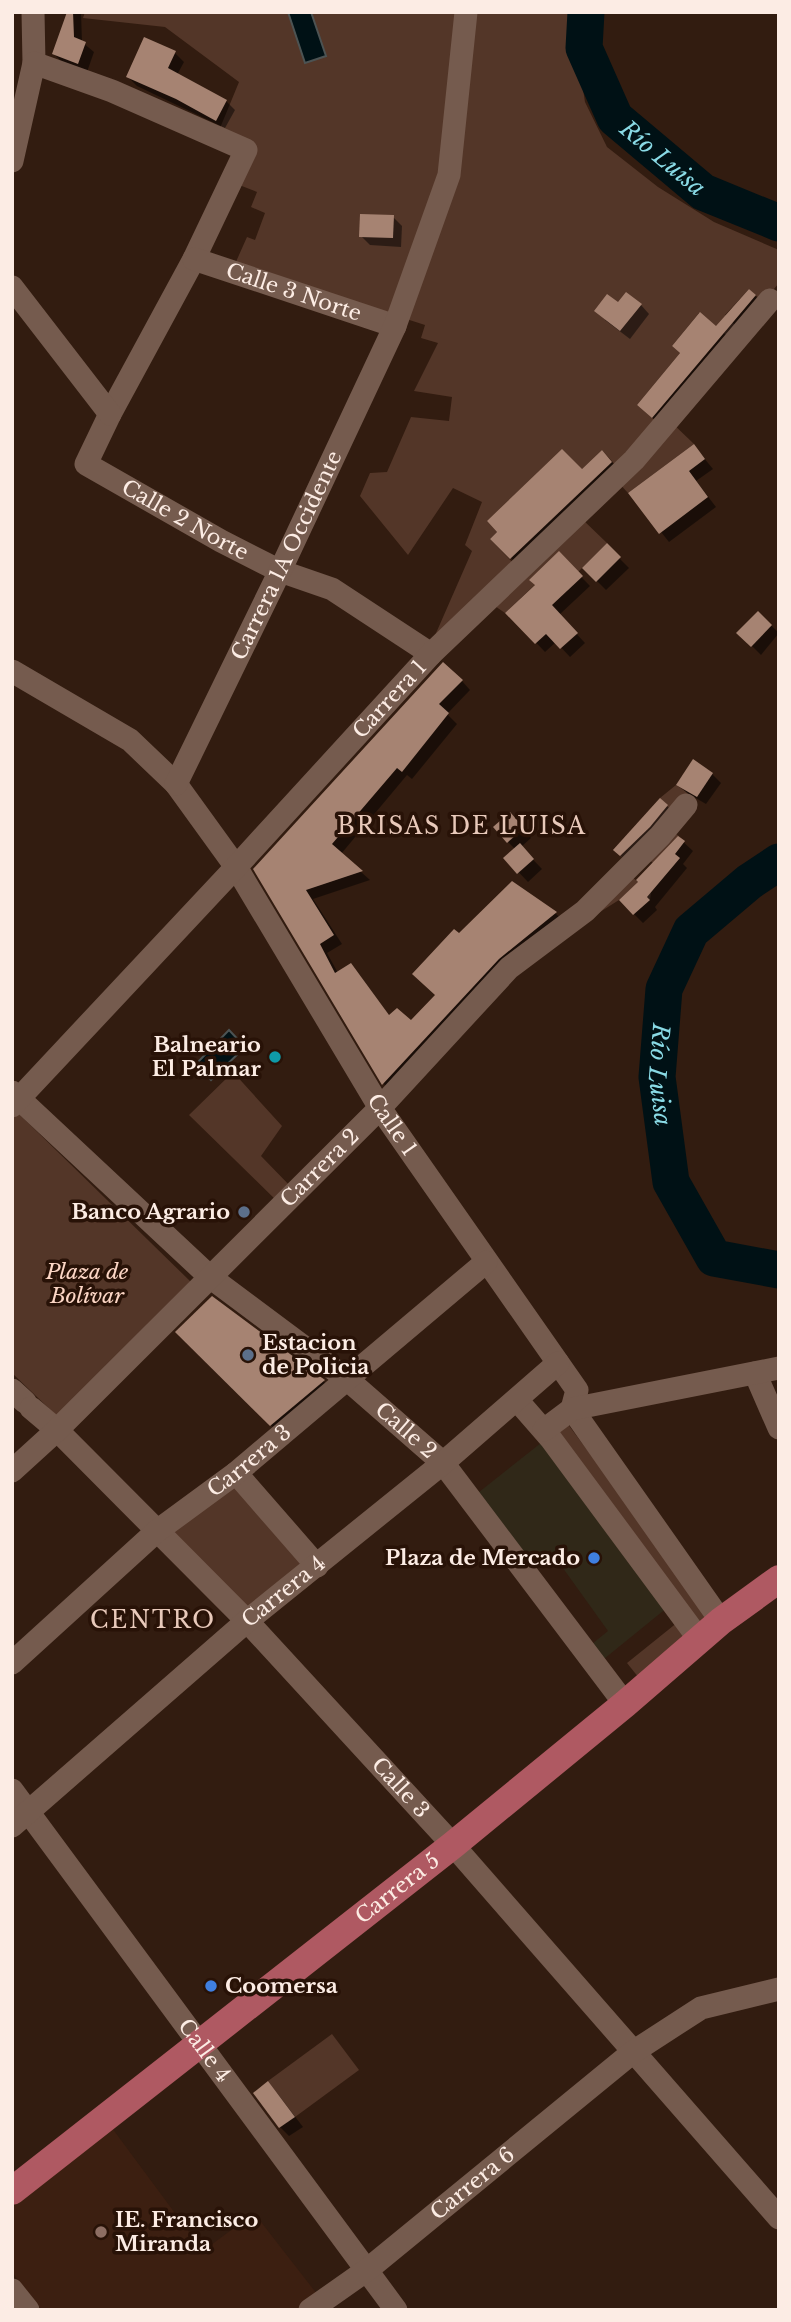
<svg xmlns="http://www.w3.org/2000/svg" width="791" height="2322" viewBox="0 0 791 2322" font-family="'Libre Baskerville',serif">
<style>
.commercial{fill:#302818}
.built{fill:#3c1f11}
.green{fill:#533628}
.water{fill:#001115;stroke:#4c5353;stroke-width:2}
.shadow{fill:#0007}
.lines{fill:none;stroke-linecap:round;stroke-linejoin:round}
.river{stroke:#001115;stroke-width:37}
.building{fill:#a68372}
.minor{stroke:#755b4e;stroke-width:23}
.major{stroke:#af5962;stroke-width:28}
.culture-dot{fill:#0f9aa8;stroke:#281207;stroke-width:2.5}
.service-dot{fill:#5c6f8a;stroke:#281207;stroke-width:2.5}
.shop-dot{fill:#3f7fe0;stroke:#281207;stroke-width:2.5}
.education-dot{fill:#8d6e63;stroke:#281207;stroke-width:2.5}
.labels{text-anchor:middle;dominant-baseline:central;stroke-width:7;stroke-linejoin:round;paint-order:stroke}
.street-label{font-size:21px;fill:#fcece4;stroke:#281207}
.poi-label{font-size:21px;font-weight:bold;fill:#fcece4;stroke:#281207;text-anchor:end}
.park-label{font-size:21px;font-style:italic;fill:#fcd6c5;stroke:#281207}
.water-label{font-size:23px;font-style:italic;fill:#89dae5;stroke:#281207}
.neighbourhood-label{font-size:23px;letter-spacing:2px;fill:#e8c9ba;stroke:#281207}
</style>
<rect width="100%" height="100%" fill="#321c10"/>
<polygon class="commercial" points="546,1439 668,1607 599,1663 587,1648 608,1631 550,1550 525,1567 474,1496"/>
<polygon class="built" points="112,2128 203,2251 254,2213 317,2294 296,2310 42,2310 12,2272 12,2207"/>
<g class="green">
<polygon points="85,12 580,12 577,50 585,102 607,147 658,187 714,222 779,250 779,283 763,302 749,289 725,315 739,329 730,338 699,313 672,346 680,353 637,405 658,423 619,469 602,450 582,469 487,521 497,532 490,539 515,565 433,640 472,551 465,545 482,502 453,488 408,555 360,496 370,473 387,472 411,417 449,421 452,397 414,391 438,343 421,338 425,325 235,264 247,237 255,240 265,213 251,207 257,192 234,183 250,149 218,133 239,82 165,27 83,18"/>
<polygon points="670,421 694,444 628,493 618,482"/>
<polygon points="581,518 607,543 578,572 564,557 505,613 492,604"/>
<polygon points="676,785 695,798 671,830 685,841 665,867 659,868 647,858 632,877 651,893 650,900 636,885 619,900 589,919 628,862 613,850 660,798"/>
<polygon points="233,1072 282,1126 261,1156 294,1190 281,1205 189,1115"/>
<polygon points="18,1113 192,1283 60,1419 12,1373 12,1118"/>
<polygon points="567,1423 710,1615 700,1624 557,1430"/>
<polygon points="235,1480 308,1564 247,1612 167,1534"/>
<polygon points="678,1622 690,1636 639,1678 627,1663"/>
<polygon points="332,2034 359,2070 295,2117 268,2081"/>
</g>
<g class="water">
<polygon points="288,12 311,12 326,56 305,63"/>
<polygon points="229,1030 245,1047 211,1080 196,1064"/>
</g>
<g class="shadow">
<polygon points="70,12 81,12 82,42 94,52 87,72 63,63 54,54"/>
<polygon points="175,53 184,62 177,75 226,101 235,110 225,128 137,86 128,77"/>
<polygon points="393,217 402,226 401,247 370,245 361,236"/>
<polygon points="750,291 764,305 661,425 648,414 682,354 716,328"/>
<polygon points="618,305 641,305 649,314 630,339 605,320"/>
<polygon points="694,446 713,469 696,481 716,507 669,542 631,494"/>
<polygon points="611,461 620,472 520,567 492,539 582,472"/>
<polygon points="607,546 629,568 606,590 584,568"/>
<polygon points="559,554 590,586 559,615 585,643 570,657 556,642 545,652 508,613 537,585"/>
<polygon points="758,613 779,633 761,655 739,633"/>
<polygon points="462,681 470,690 447,714 457,724 412,779 407,775 341,854 370,880 313,899 342,944 327,953 338,973 350,965 359,974 390,1017 411,1023 437,995 459,935 512,884 556,914 565,922 392,1092 384,1084 256,869"/>
<polygon points="712,774 721,783 706,804 687,793 678,784"/>
<polygon points="667,806 676,815 624,859 615,850"/>
<polygon points="518,823 531,838 521,847 542,869 528,882 506,859 516,850 508,842"/>
<polygon points="679,838 693,851 683,864 687,868 655,907 657,910 643,923 634,914 641,882"/>
<polygon points="177,1332 323,1381 341,1399 289,1443"/>
<polygon points="277,2093 303,2127 289,2136 280,2127"/>
</g>
<g class="lines">
<g class="river">
<path id="s1" d="M586,12L584,48L615,118L703,192L779,223"/>
<path id="s2" d="M779,862L749,882L691,931L664,989L657,1077L671,1182L714,1258L779,1270"/>
</g>
</g>
<g class="building">
<polygon points="67,12 73,12 74,37 86,42 78,64 52,54"/>
<polygon points="144,37 176,51 168,68 227,100 216,121 176,99 126,77"/>
<polygon points="360,214 394,215 393,238 359,237"/>
<polygon points="749,289 756,295 652,418 637,405 680,353 672,346 700,312 716,326"/>
<polygon points="626,292 642,304 620,331 594,311 607,294 618,302"/>
<polygon points="694,444 705,459 689,471 708,497 659,534 628,493"/>
<polygon points="562,449 582,469 602,450 612,462 510,559 490,539 497,532 487,521"/>
<polygon points="607,543 621,557 596,582 582,568"/>
<polygon points="559,551 583,576 552,605 578,633 560,649 546,634 535,644 505,613 535,585 529,580"/>
<polygon points="758,611 772,625 751,647 736,633"/>
<polygon points="443,662 463,680 439,704 449,713 402,772 397,768 332,844 363,871 306,890 334,935 320,944 335,973 351,963 389,1015 397,1008 411,1020 435,995 412,974 454,929 459,933 512,881 557,912 499,959 382,1085 253,869"/>
<polygon points="693,759 713,773 697,797 676,785"/>
<polygon points="660,798 668,805 650,827 620,856 613,850"/>
<polygon points="510,812 524,828 507,843 493,827"/>
<polygon points="678,836 685,841 675,854 680,858 647,897 650,900 633,915 619,900 638,882 636,880"/>
<polygon points="520,843 534,859 517,874 503,858"/>
<polygon points="212,1296 325,1380 270,1426 175,1332"/>
<polygon points="268,2081 295,2117 279,2128 253,2093"/>
</g>
<g class="lines">
<g class="minor">
<polyline points="33,12 34,63"/>
<path id="s3" d="M12,161L34,63L112,91L246,150L194,259L110,414L86,464L221,541L280,571L332,589L431,654"/>
<path id="s4" d="M194,259L395,326"/>
<polyline points="12,287 110,414"/>
<path id="s5" d="M12,671L130,740L176,784L236,867L380,1108L577,1390L572,1409L721,1621"/>
<path id="s6" d="M176,784L280,571L395,326L449,175L466,12"/>
<path id="s7" d="M12,1092L210,1277L348,1380L443,1463L625,1704"/>
<path id="s8" d="M12,1106L236,867L431,654L634,460L770,300"/>
<polyline points="755,1373 779,1428"/>
<polyline points="12,1390 25,1402"/>
<polyline points="517,1400 551,1439 699,1639"/>
<path id="s9" d="M31,1408L57,1430L247,1621L453,1845L779,2218"/>
<polyline points="544,1430 572,1409 779,1368"/>
<path id="s10" d="M12,1471L57,1430L380,1108L509,968L585,911L660,836L686,805"/>
<polyline points="236,1473 317,1566"/>
<path id="s11" d="M12,1663L157,1531L236,1473L486,1262"/>
<path id="s12" d="M12,1790L396,2310"/>
<path id="s13" d="M12,1826L247,1621L443,1463L558,1363"/>
<polyline points="12,2290 28,2310"/>
<path id="s14" d="M310,2310L367,2270L633,2052L701,2008L779,1989"/>
</g>
<path class="major" id="s15" d="M12,2191L453,1845L625,1704L721,1621L779,1579"/>
</g>
<circle class="culture-dot" cx="275" cy="1057" r="7"/>
<g class="service-dot">
<circle cx="244" cy="1212" r="7"/>
<circle cx="248" cy="1355" r="7"/>
</g>
<g class="shop-dot">
<circle cx="594" cy="1558" r="7"/>
<circle cx="211" cy="1986" r="7"/>
</g>
<circle class="education-dot" cx="101" cy="2232" r="7"/>
<g class="labels">
<g class="street-label">
<text stroke="none"><textPath href="#s4" startOffset="105">Calle 3 Norte</textPath></text>
<text stroke="none"><textPath href="#s3" startOffset="796">Calle 2 Norte</textPath></text>
<text stroke="none"><textPath href="#s6" startOffset="254">Carrera 1A Occidente</textPath></text>
<text stroke="none"><textPath href="#s8" startOffset="555">Carrera 1</textPath></text>
<text stroke="none"><textPath href="#s5" startOffset="604">Calle 1</textPath></text>
<text stroke="none"><textPath href="#s10" startOffset="432">Carrera 2</textPath></text>
<text stroke="none"><textPath href="#s7" startOffset="520">Calle 2</textPath></text>
<text stroke="none"><textPath href="#s11" startOffset="312">Carrera 3</textPath></text>
<text stroke="none"><textPath href="#s13" startOffset="359">Carrera 4</textPath></text>
<text stroke="none"><textPath href="#s9" startOffset="530">Calle 3</textPath></text>
<text stroke="none"><textPath href="#s15" startOffset="490">Carrera 5</textPath></text>
<text stroke="none"><textPath href="#s12" startOffset="324">Calle 4</textPath></text>
<text stroke="none"><textPath href="#s14" startOffset="206">Carrera 6</textPath></text>
</g>
<g class="poi-label">
<text x="261" y="1045">Balneario<tspan x="261" dy="24">El Palmar</tspan></text>
<text x="230" y="1212">Banco Agrario</text>
<text x="262" y="1343" text-anchor="start">Estacion<tspan x="262" dy="24">de Policia</tspan></text>
<text x="580" y="1558">Plaza de Mercado</text>
<text x="225" y="1986" text-anchor="start">Coomersa</text>
<text x="115" y="2220" text-anchor="start">IE. Francisco<tspan x="115" dy="24">Miranda</tspan></text>
</g>
<g class="park-label">
<text x="87" y="1272">Plaza de<tspan x="87" dy="24">Bolívar</tspan></text>
</g>
<g class="water-label">
<text stroke="none"><textPath href="#s1" startOffset="175">Río Luisa</textPath></text>
<text stroke="none"><textPath href="#s2" startOffset="262">Río Luisa</textPath></text>
</g>
<g class="neighbourhood-label">
<text x="462" y="826">BRISAS DE LUISA</text>
<text x="153" y="1620">CENTRO</text>
</g>
</g>
<rect width="791" height="2322" fill="none" stroke="#fcece4" stroke-width="28"/>
</svg>
